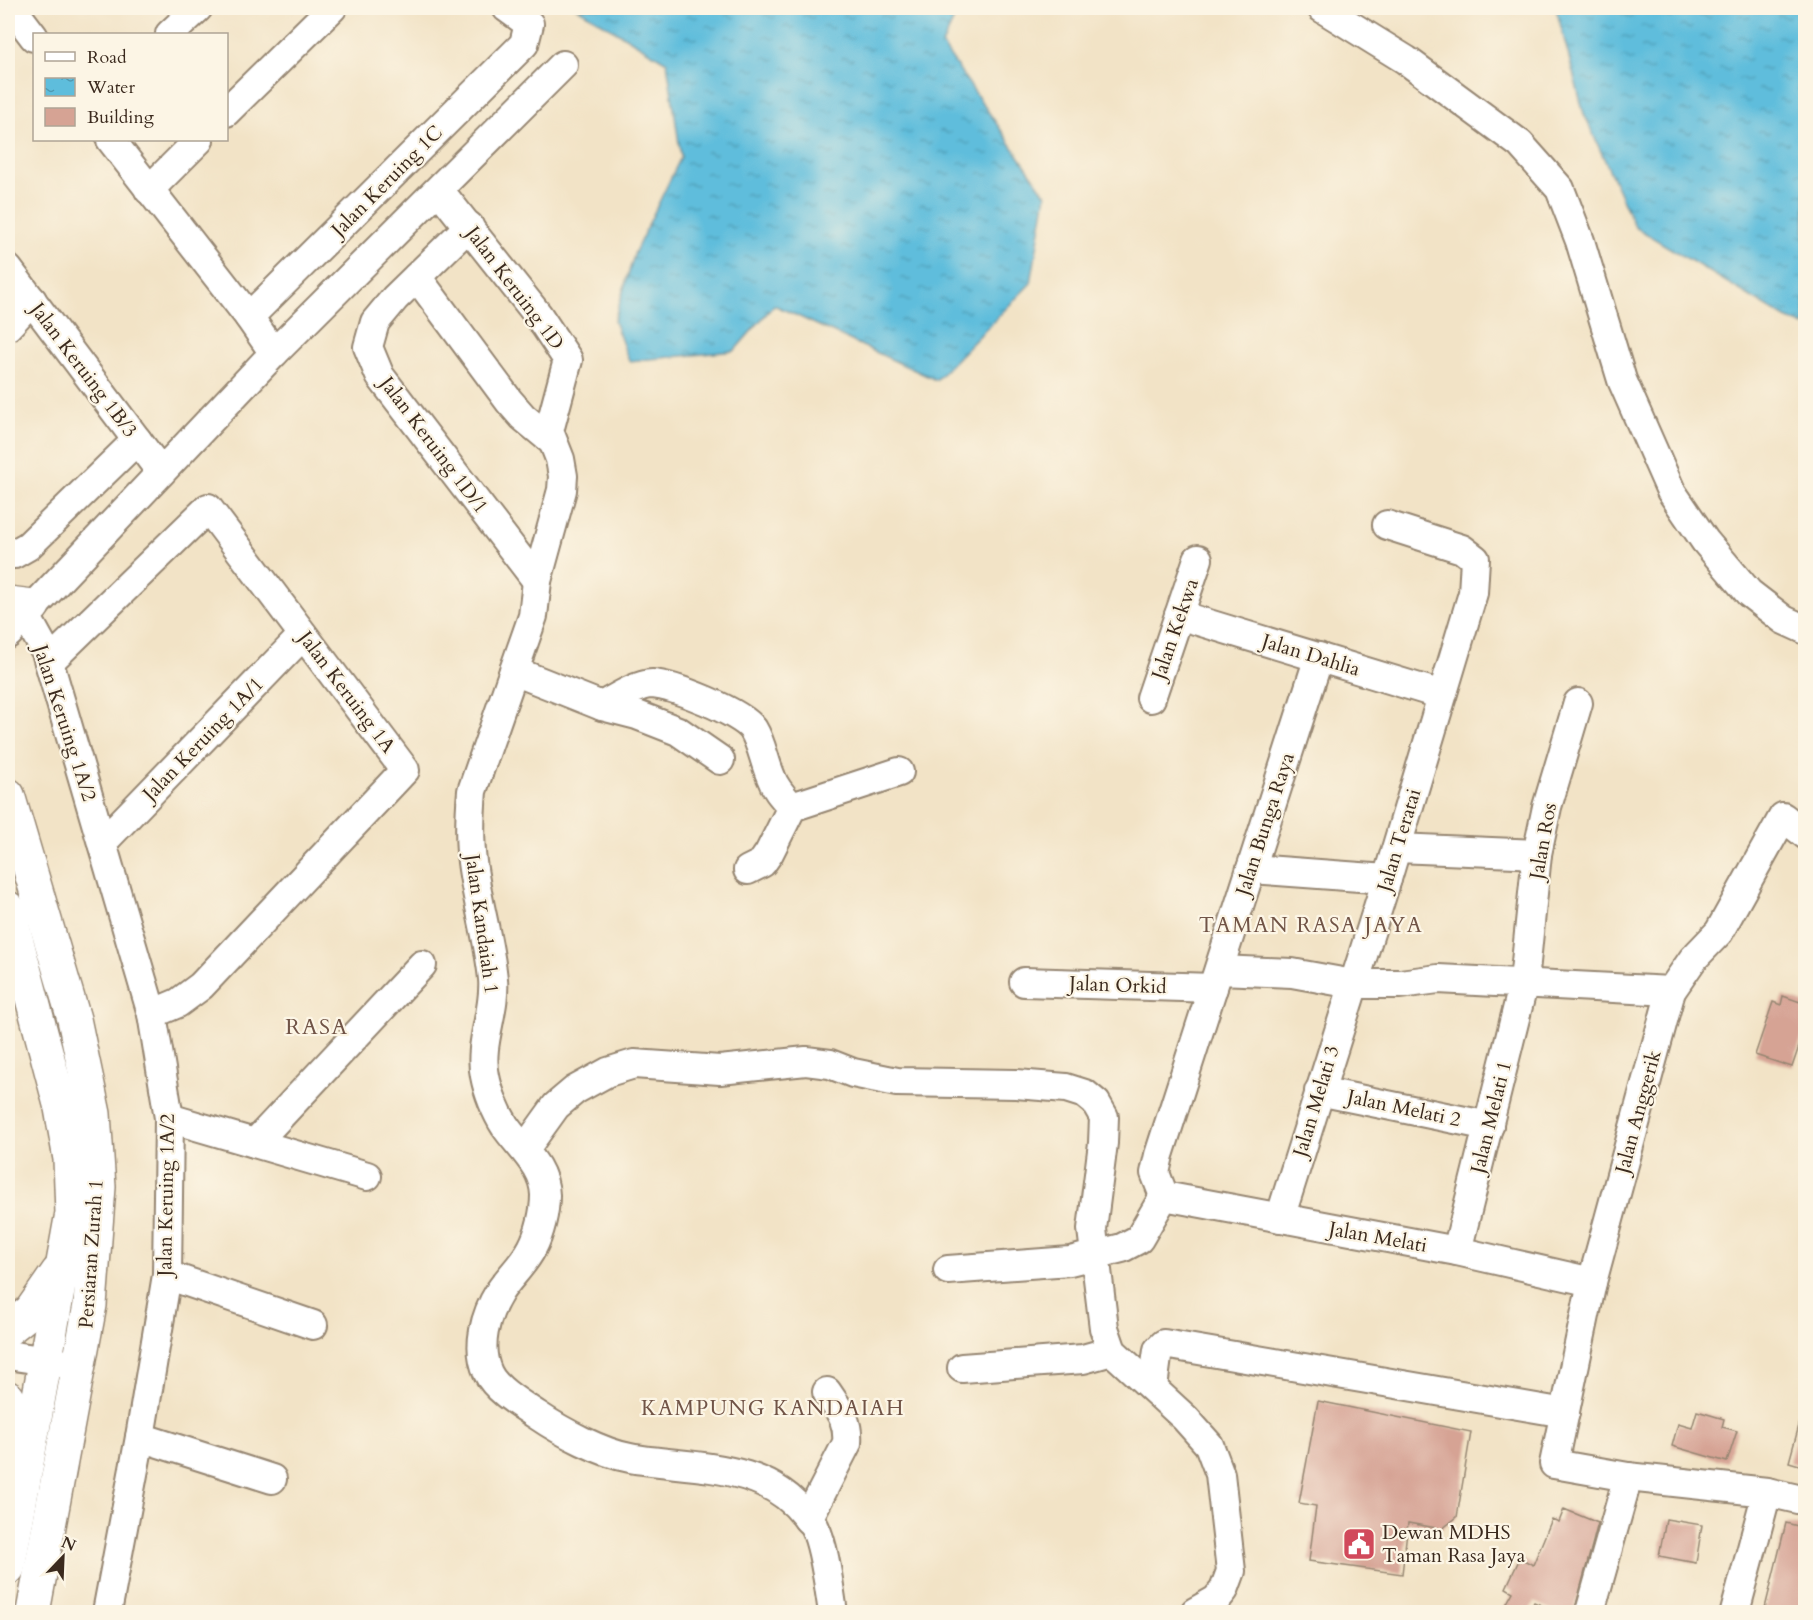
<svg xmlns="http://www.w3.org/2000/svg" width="1813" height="1620" viewBox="0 0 1813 1620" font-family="Cardo,serif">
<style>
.water{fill:url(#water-ripples);stroke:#4c747d;stroke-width:1.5}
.building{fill:#d6a394}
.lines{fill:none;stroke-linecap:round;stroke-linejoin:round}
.minor-casing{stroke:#968672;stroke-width:32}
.major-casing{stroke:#968672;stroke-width:36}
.minor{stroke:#fff;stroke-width:28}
.major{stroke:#fff;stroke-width:33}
.labels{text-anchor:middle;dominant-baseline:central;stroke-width:4.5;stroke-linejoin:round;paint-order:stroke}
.street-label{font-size:20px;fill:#3b2a1e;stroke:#fcf5e5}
.poi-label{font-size:20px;fill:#3b2a1e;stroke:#fcf5e5;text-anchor:start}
.neighbourhood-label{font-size:21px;letter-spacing:1.5px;fill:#715447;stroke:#fcf5e5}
.quarter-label{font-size:22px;letter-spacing:1.5px;fill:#715447;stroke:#fcf5e5}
</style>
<defs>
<pattern id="water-ripples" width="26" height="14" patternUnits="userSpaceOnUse" patternTransform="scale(1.5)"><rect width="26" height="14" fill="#5ebddc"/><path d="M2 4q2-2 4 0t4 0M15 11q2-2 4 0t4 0" fill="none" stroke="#4f9ab2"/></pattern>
</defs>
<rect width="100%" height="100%" fill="#fcf5e5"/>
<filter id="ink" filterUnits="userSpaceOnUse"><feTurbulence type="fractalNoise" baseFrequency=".0167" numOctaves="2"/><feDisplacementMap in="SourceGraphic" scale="12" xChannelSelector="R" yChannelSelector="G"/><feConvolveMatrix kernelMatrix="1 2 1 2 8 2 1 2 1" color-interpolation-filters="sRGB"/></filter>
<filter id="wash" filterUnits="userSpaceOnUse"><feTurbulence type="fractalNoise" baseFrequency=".008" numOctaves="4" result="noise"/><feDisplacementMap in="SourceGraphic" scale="24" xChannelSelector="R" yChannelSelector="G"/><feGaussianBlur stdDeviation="1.35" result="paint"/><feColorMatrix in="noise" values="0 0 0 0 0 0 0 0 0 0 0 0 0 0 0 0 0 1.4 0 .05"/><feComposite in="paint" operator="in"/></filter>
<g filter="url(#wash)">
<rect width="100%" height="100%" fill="#f2e3c6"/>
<g class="water">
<polygon points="577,8 959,8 942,45 1046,195 1031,283 936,380 774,305 734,351 629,361 614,321 635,252 681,157 667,62"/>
<polygon points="1556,8 1805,8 1805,326 1786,318 1635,227 1584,114"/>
</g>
<g id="blocks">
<g class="building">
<polygon points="1783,996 1806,1004 1806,1026 1792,1067 1755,1055 1773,1002 1781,1005"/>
<polygon points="1318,1401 1471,1432 1457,1517 1442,1529 1408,1523 1402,1574 1309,1561 1316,1506 1299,1503"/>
<polygon points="1697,1411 1724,1419 1722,1427 1737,1431 1727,1462 1672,1446 1678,1424 1692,1428"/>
<polygon points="1801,1418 1806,1419 1806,1467 1789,1462"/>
<polygon points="1564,1509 1598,1523 1574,1612 1557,1612 1534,1602 1529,1612 1502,1612 1513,1592 1506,1588 1520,1558 1533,1565 1552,1519 1559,1522"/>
<polygon points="1666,1519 1702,1525 1696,1563 1659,1556"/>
<polygon points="1786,1523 1806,1528 1806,1612 1764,1612"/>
</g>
</g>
</g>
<g filter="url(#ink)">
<use href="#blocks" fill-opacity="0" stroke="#968672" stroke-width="1.5"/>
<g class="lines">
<g class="minor-casing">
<g id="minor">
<polyline points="12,8 34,37"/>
<polyline points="1322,8 1406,60 1520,144 1560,189 1580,241 1622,380 1671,491 1705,541 1749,593 1784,620 1806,630"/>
<polyline points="170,34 198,8"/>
<polyline points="226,112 332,8"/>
<polyline points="111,140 249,317 274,353"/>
<polyline points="149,190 199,140"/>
<path d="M439,190L538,315L568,360L549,431L560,459L563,476L562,490L537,581L533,616L472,791C470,814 469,838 472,862C477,901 489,939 493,979C496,1011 478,1044 485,1076C488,1092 496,1112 505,1126C520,1148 544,1166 545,1195C545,1212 540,1233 532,1248C524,1264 510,1276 500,1291C485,1315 476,1347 488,1373C496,1390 522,1405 537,1415C562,1432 602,1453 630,1458C690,1469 764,1461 805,1515C808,1519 813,1523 815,1528C825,1548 829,1589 833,1612"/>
<polyline points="469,226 395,298 375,322 368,347 380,376 537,581"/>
<polyline points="8,269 161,472"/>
<polyline points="417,277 509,401 523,417 552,441"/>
<polyline points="249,317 524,44 529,24 507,8"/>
<polyline points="8,326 32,300"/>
<polyline points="8,552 14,554 28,546 137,440"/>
<polyline points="25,614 46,652 152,1014 169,1118 167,1275 140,1437 107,1612"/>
<polyline points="1179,615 1442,695"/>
<polyline points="8,634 274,353 563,65"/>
<polyline points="49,662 208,508 405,770 201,986 178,1003 152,1014"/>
<path d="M514,671L602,706C614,699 638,684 652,684C673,685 741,712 753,729C762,744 764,761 771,777C775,789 784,798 792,807"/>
<polyline points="1151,698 1198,559"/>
<polyline points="602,706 637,715 678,731 720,760"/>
<polyline points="1806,835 1783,817 1719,932 1693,959 1671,991 1592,1282 1554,1464 1628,1477 1767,1492 1806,1501"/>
<polyline points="102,843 303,635"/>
<polyline points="1397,848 1537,854"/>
<polyline points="1251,869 1387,879"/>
<polyline points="748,870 762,863 769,853 792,807 899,772"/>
<polyline points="1219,970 1292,973 1353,984 1400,984 1438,979 1671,991"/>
<polyline points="1024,982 1213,988"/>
<polyline points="1319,1091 1489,1126"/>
<polyline points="169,1118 367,1176"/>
<polyline points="255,1143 422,965"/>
<polyline points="525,1149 556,1106 575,1090 608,1072 634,1064 720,1070 806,1061 830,1064 853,1073 897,1082 1016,1084 1066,1088 1085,1094 1096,1103 1104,1117 1103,1143 1092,1229 1104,1328 1112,1351 1185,1418 1209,1445 1220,1474 1231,1571 1224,1590 1216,1600 1195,1612"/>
<polyline points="1164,1196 1155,1173 1159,1155 1319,657"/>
<polyline points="1164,1196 1457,1251 1592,1282"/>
<polyline points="1280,1218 1387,879 1473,593 1475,559 1462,549 1387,525"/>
<polyline points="1457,1251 1524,982 1537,854 1547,807 1578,703"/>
<polyline points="948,1270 1070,1261 1122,1248 1139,1239 1164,1196"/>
<polyline points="167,1275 313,1325"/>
<polyline points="8,1355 80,1366"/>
<polyline points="962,1368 1083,1359 1112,1351"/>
<polyline points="1153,1387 1158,1350 1164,1344 1565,1413"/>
<polyline points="140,1437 272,1479"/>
<path d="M808,1519L847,1443C849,1420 839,1410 827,1392"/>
<polyline points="1590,1612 1628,1477"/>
<polyline points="1735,1612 1767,1492"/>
</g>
</g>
<g class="major-casing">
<g id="major">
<polyline points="8,603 33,606"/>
<polyline points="8,795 74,1019 94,1114 99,1187 90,1305 33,1612"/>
<polyline points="8,908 61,1108 70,1159 72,1213 8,1568"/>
<polyline points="8,1329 31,1311 58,1272"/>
<polyline points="8,1398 20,1421 25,1449"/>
</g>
</g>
<use href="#minor" class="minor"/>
<use href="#major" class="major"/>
</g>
</g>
<defs>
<g id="civic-square" transform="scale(1.725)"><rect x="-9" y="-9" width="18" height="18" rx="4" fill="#d1495b" stroke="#fcf5e5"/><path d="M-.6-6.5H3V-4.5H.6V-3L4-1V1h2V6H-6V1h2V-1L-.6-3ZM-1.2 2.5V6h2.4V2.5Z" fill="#fff"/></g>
</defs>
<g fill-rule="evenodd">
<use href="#civic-square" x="1359" y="1544"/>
</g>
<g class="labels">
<g class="street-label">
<text transform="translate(387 181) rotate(-45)">Jalan Keruing 1C</text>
<text transform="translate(515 288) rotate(53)">Jalan Keruing 1D</text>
<text transform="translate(84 370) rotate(53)">Jalan Keruing 1B/3</text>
<text transform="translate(434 445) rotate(53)">Jalan Keruing 1D/1</text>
<text transform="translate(1175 629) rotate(-71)">Jalan Kekwa</text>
<text transform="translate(1311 655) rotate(17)">Jalan Dahlia</text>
<text transform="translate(347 692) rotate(53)">Jalan Keruing 1A</text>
<text transform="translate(65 723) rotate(72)">Jalan Keruing 1A/2</text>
<text transform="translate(203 739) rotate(-46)">Jalan Keruing 1A/1</text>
<text transform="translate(1265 824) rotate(-72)">Jalan Bunga Raya</text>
<text transform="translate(1399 840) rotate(-73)">Jalan Teratai</text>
<text transform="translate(1543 841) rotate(-80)">Jalan Ros</text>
<text transform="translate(482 924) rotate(82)">Jalan Kandaiah 1</text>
<text transform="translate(1118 985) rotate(2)">Jalan Orkid</text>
<text transform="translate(1316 1101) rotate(-73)">Jalan Melati 3</text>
<text transform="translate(1404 1108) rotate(12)">Jalan Melati 2</text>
<text transform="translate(1638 1112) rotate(-75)">Jalan Anggerik</text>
<text transform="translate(1491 1117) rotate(-76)">Jalan Melati 1</text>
<text transform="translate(166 1195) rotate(-89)">Jalan Keruing 1A/2</text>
<text transform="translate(1378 1237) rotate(10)">Jalan Melati</text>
<text transform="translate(91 1254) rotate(-86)">Persiaran Zurah 1</text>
</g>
<g class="poi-label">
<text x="1382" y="1532">Dewan MDHS<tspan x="1382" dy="23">Taman Rasa Jaya</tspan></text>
</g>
<g class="neighbourhood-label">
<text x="1311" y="925">TAMAN RASA JAYA</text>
<text x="773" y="1408">KAMPUNG KANDAIAH</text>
</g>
<g class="quarter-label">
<text x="317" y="1027">RASA</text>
</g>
</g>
<rect width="1813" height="1620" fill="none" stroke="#fcf5e5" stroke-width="30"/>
<rect x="33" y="33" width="195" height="108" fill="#fcf5e5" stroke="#afa495" stroke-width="1.5"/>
<rect x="45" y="52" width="30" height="9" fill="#ffffff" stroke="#afa495" stroke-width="1.5"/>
<text x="87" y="63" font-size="18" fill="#3b2a1e">Road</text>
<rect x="45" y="78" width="30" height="18" fill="url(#water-ripples)" stroke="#afa495" stroke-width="1.5"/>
<text x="87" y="93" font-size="18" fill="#3b2a1e">Water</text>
<rect x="45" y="108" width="30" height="18" fill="#d6a394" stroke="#afa495" stroke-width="1.5"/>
<text x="87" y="123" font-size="18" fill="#3b2a1e">Building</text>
<g transform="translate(63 1557) rotate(23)" stroke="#fcf5e5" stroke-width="4.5" paint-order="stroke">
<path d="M0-4.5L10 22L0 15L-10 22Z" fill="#3b2a1e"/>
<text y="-9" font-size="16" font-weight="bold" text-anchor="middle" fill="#3b2a1e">N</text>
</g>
</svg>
